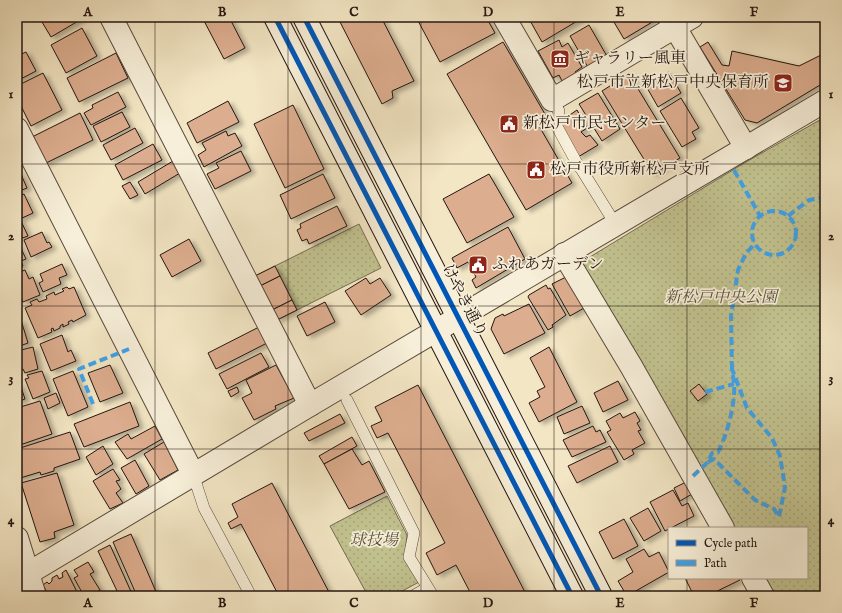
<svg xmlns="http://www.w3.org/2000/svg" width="842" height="613" viewBox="0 0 842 613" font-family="'IM FELL English','Noto Serif JP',serif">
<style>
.park{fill:url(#park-dots);stroke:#736c50}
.building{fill:#dcad8e;stroke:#241611;filter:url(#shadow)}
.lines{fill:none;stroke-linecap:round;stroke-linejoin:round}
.lane-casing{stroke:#584a3e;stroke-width:12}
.street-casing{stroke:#584a3e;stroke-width:24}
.secondary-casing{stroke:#241611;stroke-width:24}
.lane{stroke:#f7efd9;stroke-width:11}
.street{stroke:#f7efd9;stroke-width:22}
.secondary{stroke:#f7efd9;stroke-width:22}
.quiet{stroke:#3ea2ea;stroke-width:4;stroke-dasharray:8 4;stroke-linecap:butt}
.cycleway-casing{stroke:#f7efd9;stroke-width:8}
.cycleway{stroke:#0057b8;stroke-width:5}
.grid{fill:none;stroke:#241611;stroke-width:1;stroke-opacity:0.55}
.labels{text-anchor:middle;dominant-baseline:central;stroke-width:3.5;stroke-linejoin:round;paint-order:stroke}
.poi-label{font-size:16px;fill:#241611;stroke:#f7efd9;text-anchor:start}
.park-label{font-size:16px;font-style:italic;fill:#5b533d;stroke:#f7efd9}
.street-label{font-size:16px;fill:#241611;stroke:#f7efd9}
.neatline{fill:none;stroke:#241611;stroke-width:1.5}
.grid-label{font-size:13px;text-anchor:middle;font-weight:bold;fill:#241611}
</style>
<defs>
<pattern id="park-dots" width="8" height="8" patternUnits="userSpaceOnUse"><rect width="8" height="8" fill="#c2c390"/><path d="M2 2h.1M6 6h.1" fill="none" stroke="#a7a77b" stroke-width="1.8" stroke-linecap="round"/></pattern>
<filter id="shadow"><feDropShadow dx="4.5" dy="2.5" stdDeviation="2" flood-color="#0004"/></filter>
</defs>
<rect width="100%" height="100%" fill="#f3e6c4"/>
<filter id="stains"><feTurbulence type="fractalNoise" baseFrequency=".005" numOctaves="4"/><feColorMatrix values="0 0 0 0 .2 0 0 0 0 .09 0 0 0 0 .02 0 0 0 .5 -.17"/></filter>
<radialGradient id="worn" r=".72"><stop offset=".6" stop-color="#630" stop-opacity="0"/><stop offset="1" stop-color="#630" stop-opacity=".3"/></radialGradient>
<g class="park">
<polygon points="825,117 825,596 775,596 764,578 807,578 807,528 735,528 580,263 746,162"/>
<polygon points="359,224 381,268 277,320 255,276"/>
<polygon points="387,496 407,535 405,558 419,582 393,596 368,596 330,526"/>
</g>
<g class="building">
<polygon points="51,17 85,17 51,37 42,22"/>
<polygon points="202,17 229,17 245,48 224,59"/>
<polygon points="339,17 356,17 357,19 360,17 381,17 414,81 392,91 393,98 382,104 338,18"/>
<polygon points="416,17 486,17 495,33 440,62"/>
<polygon points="528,17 584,17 542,42"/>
<polygon points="611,17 652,17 654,21 624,39"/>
<polygon points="589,25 608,58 589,69 570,36"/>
<polygon points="82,28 97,56 66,73 51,45"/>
<polygon points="559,40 562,47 568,43 582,67 575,72 576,74 562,81 559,75 553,78 538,51"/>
<polygon points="503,42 549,121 539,126 572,183 526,210 447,74"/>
<polygon points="708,42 722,65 729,66 732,51 799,66 821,55 825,60 825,82 757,123 745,120 700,47"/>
<polygon points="26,52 36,71 17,81 17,56"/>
<polygon points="116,53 128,78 79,102 67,78"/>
<polygon points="669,72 681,93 658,107 646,86"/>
<polygon points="43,73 62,110 31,126 17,98 17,86"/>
<polygon points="629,74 680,158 653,174 602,91"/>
<polygon points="118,92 126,107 91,125 84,113 93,108 92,105"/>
<polygon points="598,93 620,129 602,141 579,104"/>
<polygon points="681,98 699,128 692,132 696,139 682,147 660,111"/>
<polygon points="228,101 239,122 197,143 187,123"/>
<polygon points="293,105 324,169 285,188 254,124"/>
<polygon points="577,110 587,128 581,132 586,137 590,135 598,145 578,157 558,123"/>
<polygon points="122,112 130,127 101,142 93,126"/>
<polygon points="80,113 93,140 44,164 30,138"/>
<polygon points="135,128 143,143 111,160 103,145"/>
<polygon points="226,131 228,136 235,133 242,146 204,167 198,155 206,150 202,143"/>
<polygon points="153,144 162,160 123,180 115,165"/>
<polygon points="241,151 251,171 215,189 207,174 219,168 216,163"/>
<polygon points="173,161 180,173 145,194 138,182"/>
<polygon points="20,172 27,188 17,192 17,173"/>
<polygon points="323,174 335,198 291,219 280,195"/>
<polygon points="489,174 514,217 467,243 443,199"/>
<polygon points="130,182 138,195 130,199 122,186"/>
<polygon points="24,194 33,213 20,219 28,236 17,240 17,197"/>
<polygon points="337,206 347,226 309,244 307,239 302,241 297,230 301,228 300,224"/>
<polygon points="508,227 525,259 476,288 472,280 476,277 468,262 457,268 452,258"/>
<polygon points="42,232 47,243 49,242 52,247 31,257 24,240"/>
<polygon points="189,239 201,261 172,277 160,255"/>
<polygon points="17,242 18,242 26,259 21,261 23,266 17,269"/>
<polygon points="62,264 67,275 59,278 61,284 43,292 39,283 43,281 40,274"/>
<polygon points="275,266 280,276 260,286 255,276"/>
<polygon points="25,270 29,279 33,277 40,295 23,302 17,287 17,273"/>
<polygon points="280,276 292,300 272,310 260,286"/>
<polygon points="566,277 584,308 570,316 552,284"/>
<polygon points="366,278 370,284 380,278 391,295 361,315 345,291"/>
<polygon points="546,285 548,289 550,288 566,315 552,325 553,327 548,330 528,297 529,295"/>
<polygon points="67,287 69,289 74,287 86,315 73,322 72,320 68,322 69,324 63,327 63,324 60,326 60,328 54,331 53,328 51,329 52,332 38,338 25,308 32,305 30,302 37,299 39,302 47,299 46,296 54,292 55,295 64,291 62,289"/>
<polygon points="292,300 297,310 277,320 272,310"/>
<polygon points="325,302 335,322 307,336 297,316"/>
<polygon points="529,304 545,333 504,354 491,329 495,318 503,314 504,316"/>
<polygon points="21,320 28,343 17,347 17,321"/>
<polygon points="259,327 267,343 216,369 208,353"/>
<polygon points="62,335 68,352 71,350 76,361 51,371 40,344"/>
<polygon points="33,347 38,369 25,373 23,369 20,370 17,359 17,351"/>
<polygon points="549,347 577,402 539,422 529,403 540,397 537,391 545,387 530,358"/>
<polygon points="261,353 269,367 227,389 219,374"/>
<polygon points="110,365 123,393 100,402 88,373"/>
<polygon points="276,365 294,398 275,406 276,409 254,420 242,398 252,393 246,380"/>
<polygon points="42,371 50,392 33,399 25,379 29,378 27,375"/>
<polygon points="73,371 88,407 68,416 53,379"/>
<polygon points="618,381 628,400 603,412 594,393"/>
<polygon points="20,384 25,399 17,402 17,385"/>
<polygon points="699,384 707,394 698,401 690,391"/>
<polygon points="418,385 527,596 472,596 456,565 437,575 426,553 445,543 388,433 377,438 371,426 382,421 375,407"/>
<polygon points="237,387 239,392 231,397 228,391"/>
<polygon points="56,393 60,403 48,409 44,398"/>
<polygon points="40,401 52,434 17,446 17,408"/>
<polygon points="130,402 139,426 84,447 74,424"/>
<polygon points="582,406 590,423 564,434 557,417"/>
<polygon points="635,412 640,421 637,423 641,430 638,431 645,443 632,450 634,454 624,460 607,432 611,430 606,421 620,413 623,418"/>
<polygon points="340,414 345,423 309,441 304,433"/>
<polygon points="155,426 162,439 127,459 115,442 128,434 131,439"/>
<polygon points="593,426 596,432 600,430 606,442 572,457 563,440"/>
<polygon points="70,432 80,459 54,468 54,471 41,475 40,472 17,479 17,449"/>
<polygon points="352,437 357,446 324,464 319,456"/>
<polygon points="164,442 178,470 160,480 144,454"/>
<polygon points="103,446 113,464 96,475 86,457"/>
<polygon points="610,446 618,462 577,483 568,466"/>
<polygon points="352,449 362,465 369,461 385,492 349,509 324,464"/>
<polygon points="135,460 149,486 136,494 121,468"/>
<polygon points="113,469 120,480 116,481 121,489 116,493 123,503 110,509 93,481"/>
<polygon points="57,473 74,525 54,532 55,538 40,542 21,483"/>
<polygon points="686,482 692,494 680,501 674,488"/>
<polygon points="272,483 331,596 279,596 241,524 231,529 228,523 238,517 232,504"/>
<polygon points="673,490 682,506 688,503 694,516 665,531 650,502"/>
<polygon points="648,508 661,531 644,541 630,518"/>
<polygon points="624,519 638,546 613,559 599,532"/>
<polygon points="131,534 157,594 152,596 137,596 113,542"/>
<polygon points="110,545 133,596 113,596 118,593 98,551"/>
<polygon points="644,549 649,557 659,552 669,572 627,596 618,581 633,572 626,559"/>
<polygon points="88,562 94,572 90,574 100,590 90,596 84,596 74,578 78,576 74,570"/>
<polygon points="66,570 79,596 49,596 43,585 47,582 49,584 52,581 52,578 57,575 59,579 63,577 62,573"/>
<polygon points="685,578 740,578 740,580 707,596 694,596"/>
</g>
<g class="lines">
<g class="lane-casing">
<g id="lane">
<polyline points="552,100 559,111 555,123 579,167 580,167 611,217"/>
<polyline points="347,400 414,533 409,557 433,596"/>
<polyline points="193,474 204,508 251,596"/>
<polyline points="413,596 427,588"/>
</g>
</g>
<g class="street-casing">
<g id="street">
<polyline points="111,17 310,405"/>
<polyline points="504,17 552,100 692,17"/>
<polyline points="669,17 746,148"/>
<polyline points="17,129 193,474"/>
<polyline points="564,254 631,366 723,528"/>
<polyline points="17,538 35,596"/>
<polyline points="753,578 763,596"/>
<polyline points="17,580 310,405 825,101"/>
</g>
</g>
<g class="secondary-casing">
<g id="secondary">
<polyline points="275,17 572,596"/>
<polyline points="304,17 601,596"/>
</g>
</g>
<use href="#lane" class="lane"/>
<use href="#street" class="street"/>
<use href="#secondary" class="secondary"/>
<g class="quiet">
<polyline points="734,170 760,216"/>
<circle cx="774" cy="233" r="22"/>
<polyline points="788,216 809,200 825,197"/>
<polyline points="732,369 731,316 738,270 746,253 755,244"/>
<polyline points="705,392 734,384"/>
<polyline points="93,404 79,369 129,349"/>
<path d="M693,476L708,462L712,453L718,452C726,437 733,412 734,394C735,386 733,377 732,369L747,408L772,438L780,456L785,487L779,517L774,509L755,500L714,459L708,462"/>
</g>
<g class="cycleway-casing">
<g id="cycleway">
<polyline points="275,17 572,596"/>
<polyline points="304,17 601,596"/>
</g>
</g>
<use href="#cycleway" class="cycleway"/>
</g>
<path class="grid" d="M155,17V596M288,17V596M421,17V596M554,17V596M687,17V528M17,164H825M17,306H825M17,449H825M687,578V596"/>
<defs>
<g id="museum-square" transform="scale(1)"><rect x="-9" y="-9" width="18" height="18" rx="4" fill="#8f2418" stroke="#f7efd9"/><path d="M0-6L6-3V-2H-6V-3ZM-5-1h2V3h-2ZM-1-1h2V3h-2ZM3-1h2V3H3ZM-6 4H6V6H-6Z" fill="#fff"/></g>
<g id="school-square" transform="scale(1)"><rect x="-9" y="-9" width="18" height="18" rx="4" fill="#8f2418" stroke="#f7efd9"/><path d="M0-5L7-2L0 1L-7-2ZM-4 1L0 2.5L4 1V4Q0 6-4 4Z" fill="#fff"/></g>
<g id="civic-square" transform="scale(1)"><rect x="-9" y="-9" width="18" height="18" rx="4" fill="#8f2418" stroke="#f7efd9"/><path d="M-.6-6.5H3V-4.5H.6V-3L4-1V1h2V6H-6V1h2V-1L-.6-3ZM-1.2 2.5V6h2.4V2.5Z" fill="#fff"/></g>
</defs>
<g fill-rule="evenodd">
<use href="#museum-square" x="560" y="59"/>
<use href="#school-square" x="783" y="83"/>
<use href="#civic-square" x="509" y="124"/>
<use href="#civic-square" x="536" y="170"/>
<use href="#civic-square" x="478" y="265"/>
</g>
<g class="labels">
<g class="poi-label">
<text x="574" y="59">ギャラリー風車</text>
<text x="769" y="83" text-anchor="end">松戸市立新松戸中央保育所</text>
<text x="523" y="124">新松戸市民センター</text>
<text x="550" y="170">松戸市役所新松戸支所</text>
<text x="492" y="265">ふれあガーデン</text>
</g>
<g class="park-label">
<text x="721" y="298">新松戸中央公園</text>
<text x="374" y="541">球技場</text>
</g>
<g class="street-label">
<text transform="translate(464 301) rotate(63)">けやき通り</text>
</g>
</g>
<rect width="842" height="613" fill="none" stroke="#f3e6c4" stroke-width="44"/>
<rect x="668" y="527" width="140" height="52" fill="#f7efd9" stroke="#a39889"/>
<rect x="676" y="540" width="20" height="6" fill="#0057b8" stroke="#a39889"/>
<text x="704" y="547" font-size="12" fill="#241611">Cycle path</text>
<rect x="676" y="560" width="20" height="6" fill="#3ea2ea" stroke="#a39889"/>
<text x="704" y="567" font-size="12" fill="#241611">Path</text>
<rect x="22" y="22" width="798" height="569" class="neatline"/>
<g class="grid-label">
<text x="88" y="16">A</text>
<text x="222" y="16">B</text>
<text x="354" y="16">C</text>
<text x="488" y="16">D</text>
<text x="620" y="16">E</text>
<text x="754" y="16">F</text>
<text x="11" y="98">1</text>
<text x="831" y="98">1</text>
<text x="11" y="240">2</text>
<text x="831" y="240">2</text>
<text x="11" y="382">3</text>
<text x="831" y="382">3</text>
<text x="11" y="524">4</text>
<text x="831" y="524">4</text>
<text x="88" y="607">A</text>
<text x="222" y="607">B</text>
<text x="354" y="607">C</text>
<text x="488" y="607">D</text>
<text x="620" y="607">E</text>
<text x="754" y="607">F</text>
</g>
<rect width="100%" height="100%" filter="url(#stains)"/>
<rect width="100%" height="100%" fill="url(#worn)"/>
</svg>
